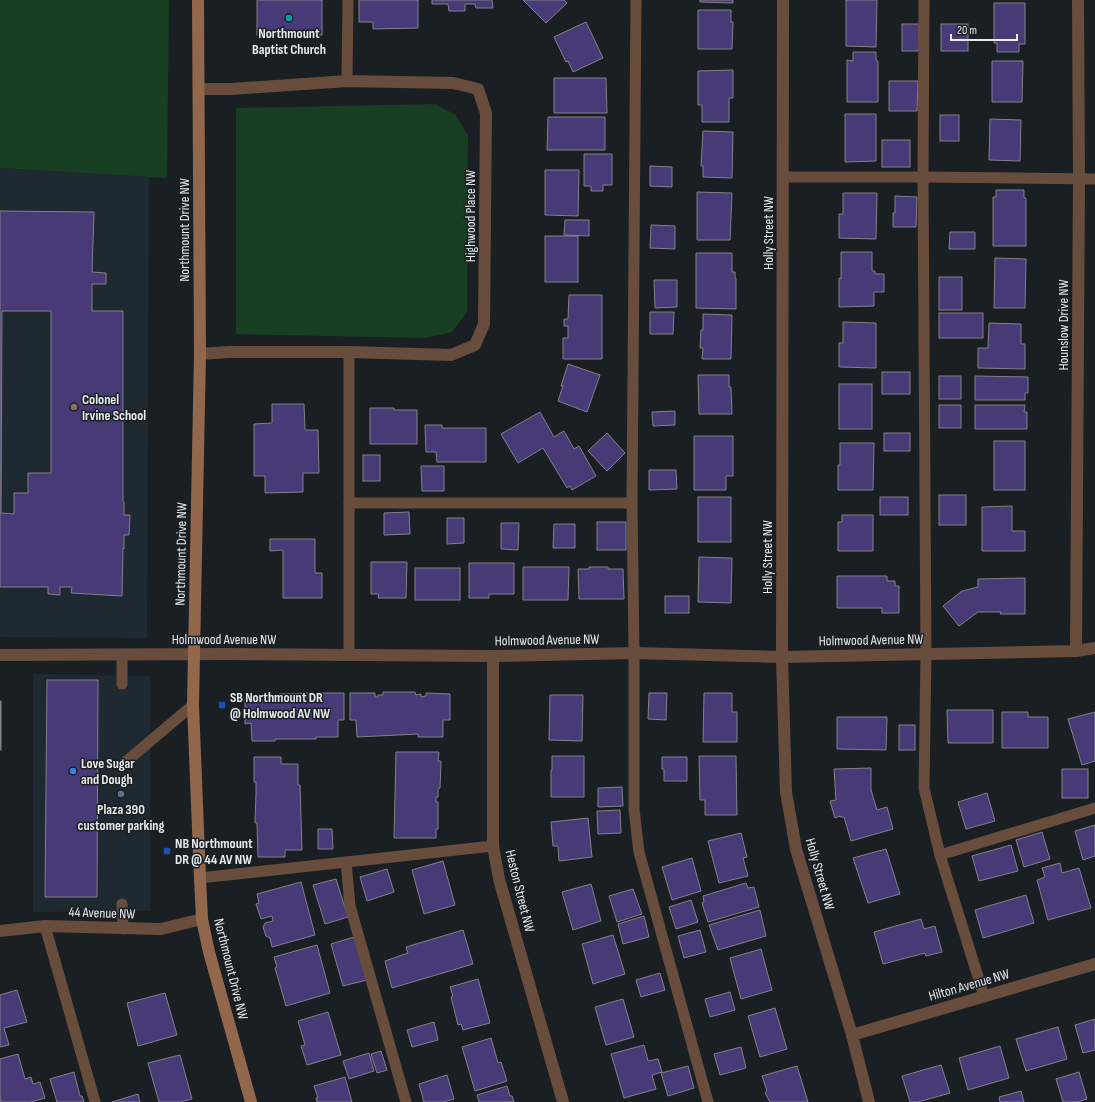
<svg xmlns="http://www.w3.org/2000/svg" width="1095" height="1102" viewBox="0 0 1095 1102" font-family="'Sofia Sans Condensed',sans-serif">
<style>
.built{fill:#1f2931}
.green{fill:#183f21}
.building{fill:#473a77;stroke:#828188;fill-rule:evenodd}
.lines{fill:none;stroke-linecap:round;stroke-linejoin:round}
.lane{stroke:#684d3c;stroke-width:11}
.street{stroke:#684d3c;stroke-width:12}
.secondary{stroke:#92674c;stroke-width:12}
.culture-dot{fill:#0f9aa8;stroke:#1a1f23;stroke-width:1.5}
.education-dot{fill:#8d6e63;stroke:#1a1f23;stroke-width:1.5}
.transit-dot{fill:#1a4fb4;stroke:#1a1f23;stroke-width:1.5}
.shop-dot{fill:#3f7fe0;stroke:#1a1f23;stroke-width:1.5}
.service-dot{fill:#5c6f8a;stroke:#1a1f23;stroke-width:1.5}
.labels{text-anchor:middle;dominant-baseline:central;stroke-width:3;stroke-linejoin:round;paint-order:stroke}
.poi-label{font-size:14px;font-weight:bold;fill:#e7ebee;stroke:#1a1f23;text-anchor:start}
.street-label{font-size:14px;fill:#e7ebee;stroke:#1a1f23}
</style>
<rect width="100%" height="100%" fill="#1a1f23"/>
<g class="built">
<polygon points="0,168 149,177 147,638 0,637"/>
<polygon points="33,674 150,676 150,911 33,912"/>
</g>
<g class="green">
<polygon points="0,0 169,0 167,178 0,168"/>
<polygon points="435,104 456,115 468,136 467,312 452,332 426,338 236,334 236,108"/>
</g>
<g class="building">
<rect x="257" y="0" width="65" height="35"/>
<polygon points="359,0 418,0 418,28 373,29 373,22 359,22"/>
<polygon points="432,0 492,0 493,8 476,8 475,4 465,4 465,11 449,11 448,4 432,4"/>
<polygon points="523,0 564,0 567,3 546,23"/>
<polygon points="700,0 733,0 733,3 700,2"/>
<polygon points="846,0 877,0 876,47 846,46"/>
<polygon points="994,3 1025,3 1025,44 1019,44 1019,52 997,52 997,43 994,43"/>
<polygon points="698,10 731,10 731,22 733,22 732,49 698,49"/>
<polygon points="586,22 603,58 573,72 568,61 566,62 554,37"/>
<rect x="902" y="24" width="17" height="27"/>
<rect x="941" y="24" width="27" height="27"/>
<polygon points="853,52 876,52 876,60 878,61 878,102 847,102 847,60 853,61"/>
<polygon points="992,61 1023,61 1022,102 992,102"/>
<polygon points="733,70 733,98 729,98 729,122 702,122 702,105 698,105 698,71"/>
<polygon points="554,78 606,78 607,113 554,113"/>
<polygon points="889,81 918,81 917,111 889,111"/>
<polygon points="845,114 876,114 876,161 845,162"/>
<rect x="940" y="115" width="19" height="26"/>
<polygon points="548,117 605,117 605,150 547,150"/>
<polygon points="990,119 1021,120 1020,161 989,160"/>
<polygon points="703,131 733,132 732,178 703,177 703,166 701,166"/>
<rect x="882" y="140" width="28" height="27"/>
<polygon points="584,154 612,154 612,185 603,185 603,191 591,191 591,186 584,186"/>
<polygon points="650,166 672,167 672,187 650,186"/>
<polygon points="545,170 579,170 578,216 545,215"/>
<polygon points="996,190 1024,190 1024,198 1026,198 1026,246 993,246 993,197 996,197"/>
<polygon points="697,192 732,193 730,240 697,240"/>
<polygon points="843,193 877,193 876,239 839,238 839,214 843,214"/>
<polygon points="895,196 917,197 916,227 893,227 893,213 895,213"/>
<path d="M0,211L94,212L92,272L106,273V284H92V311H123V501L124,502V515H130L129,535H124V549L123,548L122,596L71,593L72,587H60V595L48,594V587H0ZM2,311H51V473H28V493H14V514L1,513Z"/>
<polygon points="565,220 589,220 589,236 564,235"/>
<polygon points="651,225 675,226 675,249 650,248"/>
<polygon points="950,232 975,232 975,249 949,249"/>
<rect x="545" y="236" width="33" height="46"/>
<polygon points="841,252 872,252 872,271 875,271 875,274 884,274 884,292 874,292 874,306 839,307 839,278 841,279"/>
<polygon points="696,253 732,253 732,272 735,272 735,278 736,278 736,309 696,308"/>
<polygon points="995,258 1026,259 1025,308 994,308"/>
<rect x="939" y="277" width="23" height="33"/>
<polygon points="654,280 677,280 677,307 655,308"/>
<polygon points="569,295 602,295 602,359 563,359 563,338 568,338 568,326 564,326 564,319 568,319"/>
<polygon points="650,312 674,312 673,334 650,334"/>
<rect x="939" y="313" width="44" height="25"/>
<polygon points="703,314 732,315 731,359 702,359 703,348 700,348 701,330 703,330"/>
<polygon points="843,322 876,323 876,368 839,367 839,343 843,343"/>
<polygon points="989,323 1021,324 1021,344 1025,344 1025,369 978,368 978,348 988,348"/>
<polygon points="568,364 600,375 587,412 558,401 563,386 561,386"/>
<rect x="882" y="372" width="28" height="22"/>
<polygon points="698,375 729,375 729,387 731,387 732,414 699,414"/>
<rect x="939" y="376" width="22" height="23"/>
<polygon points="975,376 1028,377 1028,393 1025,393 1025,400 975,400"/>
<rect x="839" y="384" width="33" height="45"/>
<polygon points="272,404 304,404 305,430 318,430 319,473 303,473 303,492 265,493 265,476 254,476 254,424 272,423"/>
<rect x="939" y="405" width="22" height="23"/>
<polygon points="975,405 1025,405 1024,412 1027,412 1027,429 975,429"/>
<polygon points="370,408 394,408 394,410 417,410 417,444 370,444"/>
<polygon points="675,411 675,425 653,426 652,412"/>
<polygon points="540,412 554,437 564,431 574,449 579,446 596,476 572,490 570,486 567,488 543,448 518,463 501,434"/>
<polygon points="425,425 442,425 442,428 486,428 486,462 437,462 436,452 426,452"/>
<polygon points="607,433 625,453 607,471 588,451"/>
<rect x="884" y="433" width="26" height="18"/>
<polygon points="694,436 733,436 733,476 726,476 726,490 694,490"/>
<rect x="994" y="441" width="31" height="49"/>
<polygon points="840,443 874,443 873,490 838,490 838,465 840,465"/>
<rect x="363" y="455" width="17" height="26"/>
<polygon points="421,466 444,466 444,491 422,491"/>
<polygon points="649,470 676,470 677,489 649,490"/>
<rect x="939" y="495" width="27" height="30"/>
<rect x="698" y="497" width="33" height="45"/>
<rect x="880" y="497" width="28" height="18"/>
<polygon points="1012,506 1012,531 1025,531 1025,551 982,551 982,507"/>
<polygon points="409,512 410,534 384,535 384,513"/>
<polygon points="842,515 873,515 873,551 838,551 838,522 842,522"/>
<polygon points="447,518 464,518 464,543 447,544"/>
<rect x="597" y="522" width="29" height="28"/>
<polygon points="501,523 519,523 518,550 501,549"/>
<polygon points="554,524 575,524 575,548 553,548"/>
<polygon points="270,539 315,539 315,573 322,573 322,598 283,598 283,550 270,551"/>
<polygon points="699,557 732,558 731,603 698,602"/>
<polygon points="371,562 407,562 406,598 378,598 379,594 371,594"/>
<polygon points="469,563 514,563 514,594 489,594 489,598 469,598"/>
<polygon points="523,567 569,567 568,600 523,600"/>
<polygon points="589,567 608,567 608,569 623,569 624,599 579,599 578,569 589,569"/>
<rect x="415" y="568" width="45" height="32"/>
<polygon points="837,576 887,576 887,581 895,581 895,586 899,586 899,613 882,613 882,608 837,608"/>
<polygon points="1025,578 1025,614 1000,614 1001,612 978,612 959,626 943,606 962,591 978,587 978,579"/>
<rect x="665" y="596" width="24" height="17"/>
<polygon points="47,680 98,680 97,897 45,897"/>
<polygon points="383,692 415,692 416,695 421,694 421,697 426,696 426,693 450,694 450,720 443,720 443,737 418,737 418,734 357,737 356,720 350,720 350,693 375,693 375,697 378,697 378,695 383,695"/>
<polygon points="311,693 311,697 313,697 313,695 319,695 319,693 344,693 344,720 338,720 338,737 316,737 316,739 275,739 275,741 252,741 251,723 245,724 245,697 270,697 270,699 272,699 272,697 279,697 279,694"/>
<polygon points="649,693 667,693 666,720 648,719"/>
<polygon points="704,693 732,693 732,712 737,712 737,742 703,742"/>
<polygon points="550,695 583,695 582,741 549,740"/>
<rect x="0" y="701" width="1" height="49"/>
<polygon points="947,710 993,710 993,743 948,743"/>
<polygon points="1002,712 1028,712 1028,717 1048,717 1048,748 1002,748"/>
<polygon points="1095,712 1095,761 1082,765 1068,719"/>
<polygon points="837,717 887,717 886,750 837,749"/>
<rect x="899" y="725" width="16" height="25"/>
<polygon points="396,752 439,752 438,761 441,761 440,788 438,789 438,797 436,797 436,802 438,802 438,829 436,829 436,838 394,838"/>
<polygon points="552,756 584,756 584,797 551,797 551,770 552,770"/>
<polygon points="699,756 736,756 737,815 705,815 705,800 700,800"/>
<polygon points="254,757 281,757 281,764 298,764 298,785 300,785 302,850 285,850 285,857 258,857 257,823 255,823 256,793 256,782 254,782"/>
<polygon points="662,757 687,757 687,781 664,781 664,769 662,769"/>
<polygon points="871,768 871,790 877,810 887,807 893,829 851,841 844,817 840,817 840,816 835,818 830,801 836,800 834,769"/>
<rect x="1062" y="769" width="26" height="29"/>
<polygon points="622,787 623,806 598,807 598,788"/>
<polygon points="987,793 995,821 966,829 958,802"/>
<polygon points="620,810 621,833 598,834 597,811"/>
<polygon points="588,818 592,857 559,861 558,846 553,846 551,822"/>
<polygon points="1095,825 1095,856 1083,860 1075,831"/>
<polygon points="318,829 332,829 333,849 318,849"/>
<polygon points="1042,832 1050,859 1024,867 1016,840"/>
<polygon points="741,833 747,857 743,858 748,876 719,883 708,841"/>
<polygon points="1011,845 1018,871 979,881 972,856"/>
<polygon points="886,849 900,894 868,903 853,858"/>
<polygon points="692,858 701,891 672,900 662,867"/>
<polygon points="443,861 455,905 424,914 412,870"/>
<polygon points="1060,863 1062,873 1079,868 1091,908 1048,920 1037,880 1045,877 1042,868"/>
<polygon points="387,869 394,892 367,901 360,877"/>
<polygon points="336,879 348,917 325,924 313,885"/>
<polygon points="301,882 315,935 272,947 270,938 266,936 263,927 265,923 273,921 272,916 261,919 256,904 259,903 257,894"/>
<polygon points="746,883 748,888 754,887 759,907 708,922 702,903 704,902 703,896"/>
<polygon points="591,884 601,921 573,930 562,892"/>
<polygon points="633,889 642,914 617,922 609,896"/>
<polygon points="1026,895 1034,923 983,938 975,910"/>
<polygon points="691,900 698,922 676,929 669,907"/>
<polygon points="760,910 766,936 718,950 709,925"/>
<polygon points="644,916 649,937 623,944 618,924"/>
<polygon points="921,919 924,929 935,926 942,952 926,956 925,953 883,964 874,932"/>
<polygon points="463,930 473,964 392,988 385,961 408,953 406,947"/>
<polygon points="700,930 706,952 684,958 678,936"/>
<polygon points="613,935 625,974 593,984 582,944"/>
<polygon points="354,937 367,980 343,986 331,944"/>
<polygon points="317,945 330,993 286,1006 275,968 277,967 274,957"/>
<polygon points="761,949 772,990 741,999 730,958"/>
<polygon points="660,973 665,990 641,997 636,980"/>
<polygon points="478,979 490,1023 463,1030 461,1024 458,1025 451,997 453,996 450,987"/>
<polygon points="17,990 27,1022 4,1028 9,1045 0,1047 0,995"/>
<polygon points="730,992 735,1010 710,1017 705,999"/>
<polygon points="165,993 177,1035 138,1046 127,1003"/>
<polygon points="623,999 634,1037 606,1045 595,1007"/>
<polygon points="775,1008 787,1049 760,1057 748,1016"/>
<polygon points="328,1012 341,1055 307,1065 301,1046 305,1045 298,1021"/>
<polygon points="1095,1019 1095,1050 1083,1053 1075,1025"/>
<polygon points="434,1022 438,1040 412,1047 407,1030"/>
<polygon points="1058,1027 1067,1059 1026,1071 1016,1039"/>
<polygon points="491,1038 498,1063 501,1062 507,1081 475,1091 462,1047"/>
<polygon points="644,1045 648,1061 658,1059 662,1072 652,1075 656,1089 624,1098 611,1054"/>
<polygon points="1000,1046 1009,1078 968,1090 959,1058"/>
<polygon points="741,1047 746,1068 720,1075 714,1054"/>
<polygon points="381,1051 387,1070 377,1073 371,1054"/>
<polygon points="369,1053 374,1071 349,1079 343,1061"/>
<polygon points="18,1054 25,1079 31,1077 33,1084 40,1082 45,1098 31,1102 1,1102 0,1098 0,1059"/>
<polygon points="180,1055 192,1099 180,1102 159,1102 148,1063"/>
<polygon points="941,1065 950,1093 918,1102 910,1102 902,1076"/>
<polygon points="688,1066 694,1088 668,1096 661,1073"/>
<polygon points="797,1066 808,1102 770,1102 765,1093 767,1091 762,1076"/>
<polygon points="74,1072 80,1096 82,1096 84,1102 57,1102 50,1079"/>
<polygon points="1079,1072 1087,1099 1077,1102 1063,1102 1056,1079"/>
<polygon points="447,1075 454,1099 443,1102 424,1102 419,1084"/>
<polygon points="345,1077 352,1102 317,1102 316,1098 318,1098 314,1086"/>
<polygon points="507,1086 510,1096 512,1096 514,1102 479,1102 477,1095"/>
<polygon points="1021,1091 1024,1102 1000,1102 999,1097"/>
<polygon points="138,1094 140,1102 112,1102"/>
</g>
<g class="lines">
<g class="lane">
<polyline points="636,0 632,503 634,653 634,809 639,852 708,1102"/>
<polyline points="924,0 923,177 926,654 924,788 940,855 984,996"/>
<polyline points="347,81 348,0"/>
<polyline points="783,177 923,177 1095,179"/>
<polyline points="349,352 349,503 632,503"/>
<polyline points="349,503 349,655"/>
<polyline points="122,684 122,655"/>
<polyline points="122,765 193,705"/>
<polyline points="940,855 1095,808"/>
<polyline points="346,862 350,906 406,1102"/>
<polyline points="200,878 493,846"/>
<polyline points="122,904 123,929"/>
<polyline points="45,926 95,1102"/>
</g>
<g class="street">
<polyline points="783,0 782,657 786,792 796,849 852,1035 869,1102"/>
<polyline points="199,89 231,89 347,81 453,83 478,89 486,113 484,324 475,345 451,355 349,352 229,352 200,354"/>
<polyline points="1076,651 1079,179 1078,0"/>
<polyline points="0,655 227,654 493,656 634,653 782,657 1076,651 1095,648"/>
<polyline points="493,656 493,846 499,879 563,1102"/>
<polyline points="0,931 45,926 161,929 202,919"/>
<polyline points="852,1035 1095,964"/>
</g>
<polyline class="secondary" points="198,0 200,354 193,705 200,878 202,919 209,952 251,1102"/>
</g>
<circle class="culture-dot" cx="289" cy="18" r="4"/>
<circle class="education-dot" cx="74" cy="407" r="4"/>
<g class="transit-dot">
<rect x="218" y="701" width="8" height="8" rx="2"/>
<rect x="163" y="847" width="8" height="8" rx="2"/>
</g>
<circle class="shop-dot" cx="73" cy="771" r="4"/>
<circle class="service-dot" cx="121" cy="794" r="4"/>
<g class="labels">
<g class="poi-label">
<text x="289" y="33" text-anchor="middle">Northmount<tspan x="289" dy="16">Baptist Church</tspan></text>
<text x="82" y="399">Colonel<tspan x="82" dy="16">Irvine School</tspan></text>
<text x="230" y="697">SB Northmount DR<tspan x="230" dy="16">@ Holmwood AV NW</tspan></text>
<text x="81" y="763">Love Sugar<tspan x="81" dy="16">and Dough</tspan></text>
<text x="121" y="809" text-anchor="middle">Plaza 390<tspan x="121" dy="16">customer parking</tspan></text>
<text x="175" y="843">NB Northmount<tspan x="175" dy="16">DR @ 44 AV NW</tspan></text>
</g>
<g class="street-label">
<text transform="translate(470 216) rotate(-90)">Highwood Place NW</text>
<text transform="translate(184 230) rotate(-90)">Northmount Drive NW</text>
<text transform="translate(768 233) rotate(-90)">Holly Street NW</text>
<text transform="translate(1063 325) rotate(-90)">Hounslow Drive NW</text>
<text transform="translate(181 554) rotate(-89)">Northmount Drive NW</text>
<text transform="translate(767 557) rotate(-90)">Holly Street NW</text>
<text x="224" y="639">Holmwood Avenue NW</text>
<text transform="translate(547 640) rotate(-1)">Holmwood Avenue NW</text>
<text transform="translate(871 640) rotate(-1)">Holmwood Avenue NW</text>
<text transform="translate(820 874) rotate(74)">Holly Street NW</text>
<text transform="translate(520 891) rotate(76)">Heston Street NW</text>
<text transform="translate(102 913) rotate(2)">44 Avenue NW</text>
<text transform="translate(231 969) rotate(76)">Northmount Drive NW</text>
<text transform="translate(969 985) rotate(-16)">Hilton Avenue NW</text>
</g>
</g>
<path d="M951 34v6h66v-6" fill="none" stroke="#e7ebee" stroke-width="2"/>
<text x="957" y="34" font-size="12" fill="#e7ebee" stroke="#1a1f23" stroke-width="3" paint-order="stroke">20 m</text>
</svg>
